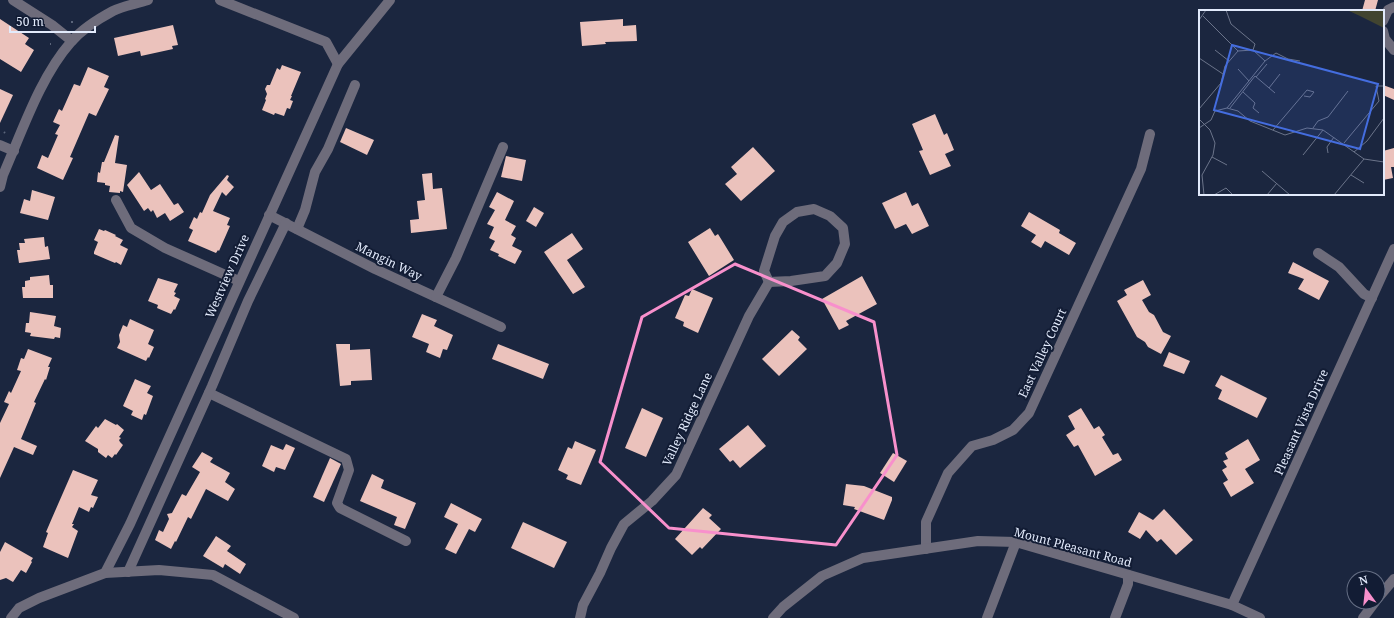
<svg xmlns="http://www.w3.org/2000/svg" width="1394" height="618" viewBox="0 0 1394 618" font-family="'Noto Serif',serif">
<style>
.building{fill:#ebc2bc}
.lines{fill:none;stroke-linecap:round;stroke-linejoin:round}
.path{stroke:#5b657b;stroke-width:2;stroke-dasharray:3 3;stroke-linecap:butt}
.minor{stroke:#6e6c7b;stroke-width:10}
.marked{fill:none;stroke:#f890cc;stroke-width:3;stroke-linejoin:round}
.labels{text-anchor:middle;dominant-baseline:central;stroke-width:4;stroke-linejoin:round;paint-order:stroke}
.street-label{font-size:12px;fill:#e2eafb;stroke:#121c34}
.inset-road{fill:none;stroke:#6b748a;stroke-width:1}
.view{fill:#446ddf;fill-opacity:0.15;stroke:#446ddf;stroke-width:2}
.inset-edge{fill:none;stroke:#e2eafb;stroke-width:2}
</style>
<rect width="100%" height="100%" fill="#1b263f"/>
<g class="building">
<polygon points="1365,0 1378,0 1375,11 1362,11"/>
<polygon points="0,19 29,38 25,44 34,50 21,72 0,59"/>
<polygon points="623,19 623,26 636,25 637,41 605,42 606,44 582,46 580,22"/>
<polygon points="173,25 178,45 172,46 173,49 141,56 140,51 118,56 114,38"/>
<polygon points="282,65 301,72 291,96 292,96 290,100 293,101 290,109 287,108 284,116 275,113 274,115 262,110 266,100 265,99 267,94 265,89 267,85 270,85 277,68 280,70"/>
<polygon points="88,67 109,76 104,87 109,89 96,116 89,113 70,157 73,158 63,180 37,168 42,155 48,158 58,135 55,134 60,125 53,122 59,109 62,111 74,84 80,86"/>
<polygon points="1383,85 1394,89 1394,100 1383,95"/>
<polygon points="0,89 13,95 0,123"/>
<polygon points="935,114 944,135 947,133 954,150 945,154 951,166 930,175 919,151 923,150 912,124"/>
<polygon points="346,128 374,140 367,155 340,142"/>
<polygon points="115,135 119,136 115,163 127,165 123,192 120,191 120,193 109,192 110,186 105,185 105,183 97,182 98,172 100,173 102,162 104,162"/>
<polygon points="753,147 775,171 741,201 725,184 737,174 731,167"/>
<polygon points="1394,148 1394,167 1391,167 1393,178 1383,180 1383,151"/>
<polygon points="506,156 526,160 522,181 501,177"/>
<polygon points="139,172 151,190 160,184 174,205 178,203 184,212 170,221 165,213 157,218 153,210 151,212 148,208 144,211 127,185"/>
<polygon points="432,173 433,189 442,188 447,229 411,233 410,220 419,219 417,201 425,200 422,174"/>
<polygon points="227,175 229,176 227,180 234,187 226,196 222,192 213,211 230,218 227,225 230,226 219,251 218,250 216,253 188,241 193,230 189,228 194,217 197,219 200,212 202,213 210,195"/>
<polygon points="32,190 55,197 48,220 20,213 24,199 30,201"/>
<polygon points="497,192 514,201 505,220 516,226 511,235 516,238 512,246 522,251 515,264 498,256 499,254 490,250 495,241 489,238 494,227 487,224 495,210 489,207"/>
<polygon points="906,192 912,206 918,203 929,226 912,234 906,224 895,229 882,203"/>
<polygon points="534,207 544,213 536,227 526,221"/>
<polygon points="1029,212 1060,230 1059,233 1076,243 1069,255 1045,241 1041,248 1031,242 1036,235 1021,226"/>
<polygon points="710,228 715,236 718,234 734,260 709,276 688,242"/>
<polygon points="99,229 104,231 105,230 116,235 115,236 123,240 120,245 128,249 121,265 116,262 115,263 94,254 94,252 98,242 94,240"/>
<polygon points="572,233 583,249 567,260 585,287 573,294 544,252"/>
<polygon points="44,237 45,247 48,246 50,259 19,263 17,250 20,250 19,243 25,243 24,239"/>
<polygon points="1293,262 1329,281 1319,300 1298,289 1304,279 1288,273"/>
<polygon points="49,275 50,285 53,285 53,298 23,298 22,287 25,287 25,281 30,280 30,277"/>
<polygon points="862,276 877,304 846,321 849,325 839,330 822,299"/>
<polygon points="158,278 178,284 174,292 176,293 174,296 180,299 175,310 174,309 171,314 157,308 158,305 148,301"/>
<polygon points="1143,280 1151,295 1142,300 1149,312 1154,315 1163,332 1171,336 1161,354 1148,347 1145,342 1137,337 1117,301 1127,295 1124,290"/>
<polygon points="692,289 713,298 698,333 683,326 684,322 675,318 685,295 689,296"/>
<polygon points="30,312 56,316 54,326 61,328 60,338 55,337 54,339 30,336 31,333 25,332 26,323 29,323"/>
<polygon points="422,314 437,320 434,326 453,335 447,350 443,349 440,358 426,352 429,344 412,337"/>
<polygon points="130,319 154,330 148,344 154,347 149,358 148,357 146,361 117,348 120,342 119,335 123,325 127,327"/>
<polygon points="792,330 800,337 798,340 807,349 779,376 762,359"/>
<polygon points="336,344 350,344 350,350 370,349 372,380 351,381 351,385 340,386"/>
<polygon points="498,344 549,364 543,379 492,359"/>
<polygon points="28,349 52,358 48,367 50,367 46,380 45,379 34,402 36,403 21,439 37,446 33,455 14,447 0,478 0,423 9,404 4,402 9,391 11,393 21,371 17,370 21,358 24,359"/>
<polygon points="1169,352 1190,361 1184,374 1163,366"/>
<polygon points="1221,375 1267,398 1257,418 1218,399 1222,390 1215,386"/>
<polygon points="135,379 151,386 147,393 153,396 146,415 144,414 142,420 131,415 133,411 123,406"/>
<polygon points="642,408 663,418 646,457 625,448"/>
<polygon points="1081,408 1094,429 1099,426 1105,435 1102,437 1113,455 1118,453 1122,460 1095,476 1078,445 1074,447 1066,435 1075,429 1068,416"/>
<polygon points="105,419 116,425 117,424 124,430 119,437 121,438 119,440 120,442 123,445 116,455 115,454 112,458 108,455 106,458 98,452 98,449 85,441 96,426 98,428"/>
<polygon points="748,425 766,446 740,468 733,460 730,462 719,449"/>
<polygon points="1248,439 1260,460 1245,469 1254,483 1231,497 1223,483 1228,480 1222,470 1227,467 1223,461 1228,459 1225,453"/>
<polygon points="575,441 596,450 581,485 566,479 568,475 558,470 568,447 572,449"/>
<polygon points="286,444 295,448 285,470 276,467 274,472 262,466 271,445 283,450"/>
<polygon points="202,452 213,458 210,462 230,473 225,482 235,489 228,501 206,489 191,519 188,517 176,542 175,541 171,549 155,540 159,530 163,532 169,519 167,514 172,513 182,494 186,496 200,472 192,467"/>
<polygon points="893,453 907,461 894,482 880,473"/>
<polygon points="330,458 341,464 324,502 313,497"/>
<polygon points="73,470 98,480 91,495 98,497 93,508 91,507 89,512 79,507 72,524 74,524 72,527 78,531 68,558 43,547 48,533 46,532 52,518"/>
<polygon points="372,474 384,480 381,488 416,503 405,529 394,525 397,517 360,501"/>
<polygon points="846,484 864,486 892,497 892,500 884,520 854,509 855,507 843,505"/>
<polygon points="451,503 482,519 475,532 469,529 456,554 445,549 458,524 444,517"/>
<polygon points="703,508 712,515 709,518 721,529 702,549 700,547 692,555 675,539"/>
<polygon points="1164,509 1193,540 1176,555 1161,539 1157,542 1146,530 1140,539 1128,532 1139,512 1153,520"/>
<polygon points="523,522 567,542 554,568 511,548"/>
<polygon points="216,536 231,546 227,551 246,564 240,574 225,564 223,568 203,556"/>
<polygon points="5,542 33,558 31,561 32,562 26,573 21,570 13,582 6,578 0,580 0,552"/>
</g>
<g class="lines">
<g class="path">
<polyline points="72,23 72,21"/>
<polyline points="50,44 51,44"/>
<polyline points="4,132 5,133"/>
</g>
<g class="minor">
<polyline points="13,0 52,25 72,41"/>
<polyline points="220,0 326,42 338,64"/>
<polyline points="1383,21 1388,10 1394,7"/>
<polyline points="1383,31 1385,39 1394,50"/>
<polyline points="0,145 14,151"/>
<path d="M0,187L3,175C22,132 40,77 71,42C82,29 98,19 113,11C123,6 136,4 148,0"/>
<polyline points="116,200 131,228 165,248 239,281"/>
<polygon points="814,209 830,216 843,228 845,244 837,263 825,276 791,281 769,282 764,271 775,236 783,222 797,212"/>
<polyline points="269,215 375,269 501,327"/>
<polyline points="297,229 305,210 315,172 328,149 355,85"/>
<polyline points="1318,253 1339,267 1364,294 1372,298"/>
<polyline points="436,297 456,258 503,147"/>
<polyline points="209,393 346,459 349,470 337,503 340,508 406,541"/>
<polyline points="926,549 926,522 948,473 972,446 993,440 1013,430 1029,413 1141,169 1150,134"/>
<polyline points="128,572 212,386 248,301 286,223"/>
<polyline points="105,573 130,524 338,64 390,0"/>
<polyline points="1378,598 1394,579"/>
<polyline points="1232,605 1394,249"/>
<polyline points="11,618 19,608 39,598 105,573 159,570 213,575 294,618"/>
<polyline points="580,618 583,605 600,573 611,548 624,524 652,501 676,475 749,316 769,282"/>
<polyline points="773,618 783,607 822,576 863,558 978,541 1016,542 1232,605 1260,618"/>
<polyline points="987,618 1016,542"/>
<polyline points="1115,618 1128,584 1128,575"/>
<polyline points="1363,618 1375,602"/>
</g>
</g>
<path class="marked" d="M735,264L874,322L897,455L836,545L669,528L600,462L642,317Z"/>
<g class="labels">
<g class="street-label">
<text transform="translate(389 261) rotate(26)">Mangin Way</text>
<text transform="translate(227 276) rotate(-66)">Westview Drive</text>
<text transform="translate(1042 353) rotate(-65)">East Valley Court</text>
<text transform="translate(687 419) rotate(-65)">Valley Ridge Lane</text>
<text transform="translate(1301 422) rotate(-66)">Pleasant Vista Drive</text>
<text transform="translate(1073 547) rotate(15)">Mount Pleasant Road</text>
</g>
</g>
<g transform="translate(1199 10)">
<rect width="185" height="185" fill="#1b263f"/>
<path d="M148,0H185V18L161,6Z" fill="#414430"/>
<path class="inset-road" d="M27,0L32,14L56,34L54,40M4,6L39,41M0,10L7,0M16,40L30,51M0,48L24,64M39,59L50,71M56,66L76,83M57,67L68,54M70,78L81,64M44,82L56,93L54,98L60,103M28,98L66,51L77,43L89,49L101,51M31,98L56,66M0,99L22,73L26,56L39,41L54,40L66,51M0,109L11,120L16,133L14,145L3,165L5,185M0,118L12,110L16,101L28,98L39,101L51,111L86,125L108,118L124,120L165,149L185,152M114,118L119,111L129,107L149,81M74,120L108,80L115,82L111,87L105,86M145,133L180,91L177,76H185M155,142L168,131L185,108M129,143L128,137L135,127M104,145L124,120M13,147L28,155M63,161L91,185M152,165L165,173M15,185L27,178L34,185M68,185L78,173M135,185L165,149"/>
<path class="view" d="M33,35L179,74L161,139L15,100Z"/>
<rect width="185" height="185" class="inset-edge"/>
</g>
<g transform="translate(1366 590) rotate(345)"><circle r="19" fill="#121c34" stroke="#656e84"/>
<path d="M0-3L7 15L0 10L-7 15Z" fill="#f890cc"/>
<text y="-6" font-size="11" font-weight="bold" text-anchor="middle" fill="#e2eafb">N</text>
</g>
<path d="M10 26v6h85v-6" fill="none" stroke="#e2eafb" stroke-width="2"/>
<text x="16" y="26" font-size="12" fill="#e2eafb" stroke="#121c34" stroke-width="3" paint-order="stroke">50 m</text>
</svg>
